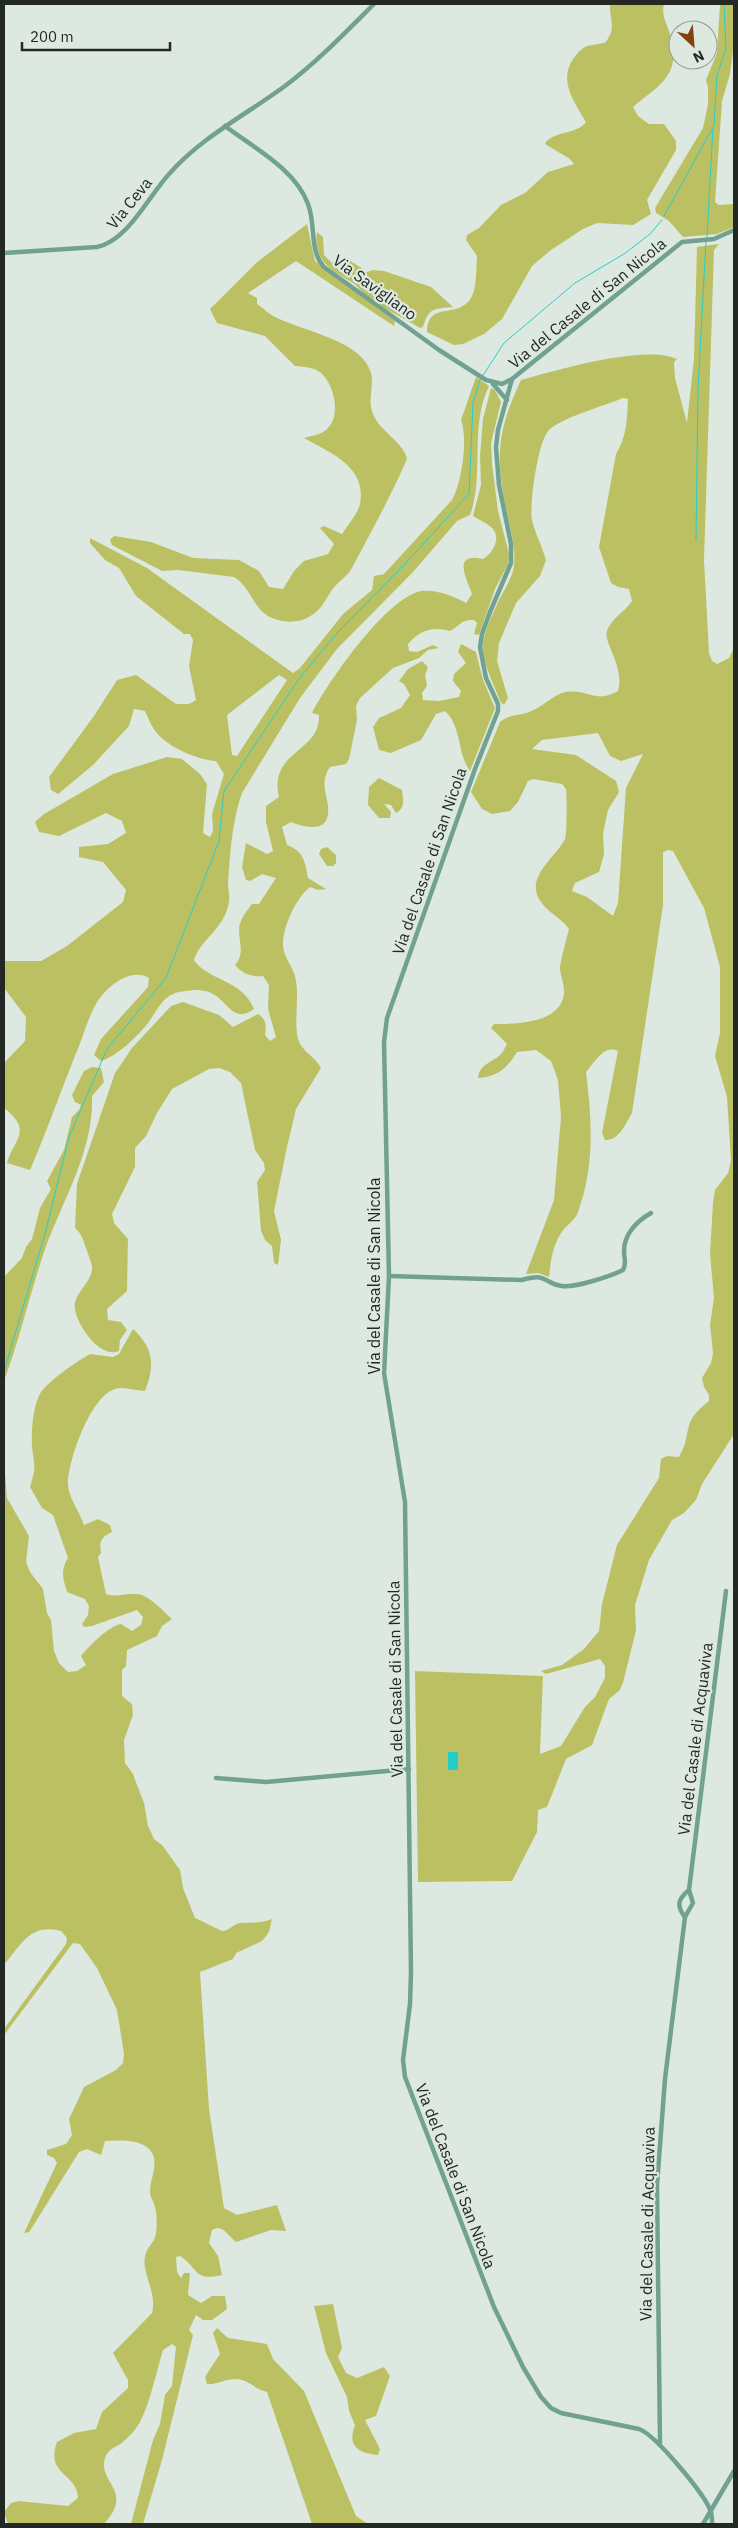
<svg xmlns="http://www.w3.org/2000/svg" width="738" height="2528" viewBox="0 0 738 2528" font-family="'IBM Plex Sans',sans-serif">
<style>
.green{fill:#bbc162;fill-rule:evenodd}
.water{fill:#27cec9}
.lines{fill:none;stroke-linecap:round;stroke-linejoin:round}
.stream{stroke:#27cec9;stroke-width:1}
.street{stroke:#71a191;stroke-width:4.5}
.labels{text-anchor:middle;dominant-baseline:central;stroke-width:4.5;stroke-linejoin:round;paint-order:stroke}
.street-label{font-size:16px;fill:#232824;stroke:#dde9e0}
</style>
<rect width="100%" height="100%" fill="#dde9e0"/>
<g class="green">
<path d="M610,4H664C661,16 667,23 670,34C682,75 661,84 633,107L638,116L649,124H664L676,141V150L647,200L651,214L633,225L597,223L583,229L551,250L532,266L502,319L484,334L463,344L454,345L427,332C428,300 457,320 471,298C477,288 476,268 477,256L466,240L467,235L479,228L501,205L525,193L548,172L574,164L570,159L545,144C551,131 577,135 586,122C575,103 558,82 573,59C577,54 581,48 587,46C594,44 599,45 606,42C617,26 609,20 610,4Z"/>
<polygon points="720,4 734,4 734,43 730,74 722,101 715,202 719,205 734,204 734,227 717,234 683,237 669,221 656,213 655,208 703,128 708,104 708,87 706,80 717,53"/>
<path d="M307,224L315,261L395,321L394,326L296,261L248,293L257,298V304C263,308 269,314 275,317C302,331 362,340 371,373C374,385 368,399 372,411C377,430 404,442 407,459C391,496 371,532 352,568C347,577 337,582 331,591C325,601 321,610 309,617C299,623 284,623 272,618C253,610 251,587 234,577L178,570L162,571L112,545L110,540L114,536L151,542L193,558L239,560L259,571L269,587L283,589L294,571L304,561L328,554L334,544L320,528L324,526L342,534C348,525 358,513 360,504C367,467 331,453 304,438C310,436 318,435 323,432C343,421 335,385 321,373C314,367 304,367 295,366L265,336L217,323L210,309L256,263Z"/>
<path d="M317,232L323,237L324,255L340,271H346L344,257L363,269L364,273L373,270L384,271L431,287L453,307C434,309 429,307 423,327L420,328C402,317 384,309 367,297C362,293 358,286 353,283C331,270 313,261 317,232Z"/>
<path d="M719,244L714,250L704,560L709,653L712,661L717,664L729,658L734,648V1434L702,1484L696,1500L684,1513L672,1520L649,1560L635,1605L636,1630L623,1683L619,1691L609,1699L592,1745L566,1759L547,1807L538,1810L537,1832L512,1881L418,1882L415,1671L543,1676L540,1754L561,1746L585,1707L595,1697L605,1678V1666L600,1659L546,1674L541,1671L562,1665L584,1649L599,1631L602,1604L617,1545L659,1478L661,1459L667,1456L679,1457C694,1431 679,1424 709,1401V1395L704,1387L702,1378L711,1363L713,1353L710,1325L714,1298L710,1254L713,1202L715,1190L728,1173L731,1161L727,1097L715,1056L720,1033V967L704,908L673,851L668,850L663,852V905L632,1113C626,1123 619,1141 605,1140L602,1133L618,1051C604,1044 595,1062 586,1072C592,1120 595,1166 578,1212C575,1221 566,1225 561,1233C552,1247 551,1261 549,1277L538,1273L526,1274L554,1200L561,1117L558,1080L551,1061L536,1050L517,1052C507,1068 498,1077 478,1078C479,1064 493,1062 500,1055C503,1053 505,1047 507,1044L491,1028L494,1024C515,1024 560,1024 564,994C565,985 560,976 560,967C562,954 566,941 569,929C561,917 547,913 539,899C526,876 556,857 565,839C567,834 567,796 566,789L562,784L533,779L528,781L518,802L510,811L492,814L482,809L471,792L500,722C510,714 518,716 529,712C542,708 553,694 566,692C590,689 594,704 618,691C625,666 603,643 607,631C611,618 625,612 632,601L629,589L618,587L611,583L599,547L616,454C627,436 627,419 628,399L623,398C604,406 563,417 549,430C538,440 529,505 532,520C535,533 542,546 546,560L540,576L516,603L499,643L497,661L508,698L504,705L500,701C494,684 481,661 483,643C485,628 493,614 499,600C504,590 513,577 514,565C516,548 510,529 507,513C495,457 497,431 521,380C557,370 645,344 677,359L674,362L675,378L687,423L694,358L697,247ZM598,733L610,756L621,761L643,754L626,788L618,903L613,916L587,897L572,891L575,883L599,872L604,854L603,833L608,810L619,792L616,781L576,755L532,749L542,740Z"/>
<path d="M476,377L489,386C469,427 485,475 470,515L457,521L413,572L337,649L300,698L242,793C232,821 230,853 228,883C228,890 230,896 229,902C224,930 202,937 194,960C207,980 243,980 254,1009C234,1024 228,1002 213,994C203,988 191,990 179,992C163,995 157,1011 148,1023C137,1037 117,1056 101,1061L94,1055L101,1039L148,987L149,978C130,967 106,987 96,1004C89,1016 84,1033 79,1046C62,1087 48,1129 30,1170L7,1163C13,1140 34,1131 4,1108V1063L25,1041L26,1017L4,988V961H41L67,946L123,902L126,890L103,862L79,857V847L108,844L126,833L122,821L106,813L59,836L39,832L35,822L44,814L113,774L167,757L182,759L200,774L207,784L203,833L210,837L213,831L212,814L224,774L216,761C197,760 168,747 156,732C151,726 148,717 145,711L134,709L129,726L93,765L58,794L51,790L49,777L94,716L117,680L136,675L176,704H189L196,700L189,666L193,640L190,634H184L136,596L119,568L105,560L90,543V538L147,568L293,673L300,668L343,614L372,590L374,576L384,574L452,500C462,483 468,438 461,420ZM279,675L287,680L237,756L232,755L227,715Z"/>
<path d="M491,388L495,390L501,402L491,443L492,464L498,511L509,554L508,564L495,589L479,635L474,634L477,623L474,620C461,619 461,625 450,631C433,626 420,630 408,644L409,651L417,652L433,645L439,648L428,650L419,658L393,668L360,698L356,706L357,720L349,759L346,764L330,767C318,784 330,798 328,814C326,834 301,826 291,822L282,827L287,845C304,851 305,862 308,878L326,889L318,890L310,887C296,898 283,926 283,945C283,957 295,969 296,981C299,999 294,1022 298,1039C302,1052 316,1057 321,1068L296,1109L287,1147L274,1211L281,1240L278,1265L274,1263L272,1246L265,1240L261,1231L257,1182L265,1170L264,1163L255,1150L241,1083L230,1072L219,1068L209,1069L172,1089L157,1113L146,1136L135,1148V1167L112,1214L114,1223L128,1239L127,1291L107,1309L108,1320L121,1322L127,1330L120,1340L119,1351C100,1359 78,1326 75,1310C72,1293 93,1283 92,1267C91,1261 88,1254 86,1248C83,1240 82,1234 75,1228L77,1184L115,1073L132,1048L171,1006L183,1002L219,1015L233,1027L258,1014C267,1020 266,1026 265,1035L270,1041L276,1037L268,1009L269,985L263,976C251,977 243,974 235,965C245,953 239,944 239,930C239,920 246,912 252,904H259L276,878L262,874L250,881L246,880L242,867L246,843L267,854L273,851L266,822V806L279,797C268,751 321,752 319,715L312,713C328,682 386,598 421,591C435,589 454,596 466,603L472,594C467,579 451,552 483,559C493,553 501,539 493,529C489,524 479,520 473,516L481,485L480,455L483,419Z"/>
<path d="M461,644L476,652L483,680L495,708L470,771C457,753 462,727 445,711L436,714L421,740L391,753L379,750L373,727L379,718L401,708L410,695L404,684L399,681L408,669L422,661L428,667L425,675L427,686L422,693L423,700L439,701L459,697L461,691L453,681L454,674L466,663L458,652Z"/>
<path d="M379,778L402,790C403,799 406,808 396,813L391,805L384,804L391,812L390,818H379L368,805L369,787Z"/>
<polygon points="327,847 336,855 336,863 333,866 327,866 319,854 321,849"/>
<path d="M92,1067L101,1068L104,1082L92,1096C94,1150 63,1200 45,1249C30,1293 20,1338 4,1381V1277L22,1258L26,1247L32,1239L40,1208L51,1189L47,1181L64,1150L72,1117L79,1110L81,1105L75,1102L72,1095L84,1071Z"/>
<path d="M133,1329C154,1348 155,1366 145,1391C136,1391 123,1386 115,1389C90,1397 69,1459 68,1482C67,1496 80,1512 84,1525L98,1519L110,1525L112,1532C101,1537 99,1541 101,1553L98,1557L106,1594C117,1598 125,1593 137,1594C148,1594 164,1612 172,1619L162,1626L157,1636L127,1650L126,1666L122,1670V1696L132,1704L133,1715L124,1740L125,1763L133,1774L137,1785L144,1803L148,1826L154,1839L162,1845L180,1870L183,1888L195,1918L222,1931C229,1931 233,1924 240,1923C252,1922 260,1924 272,1919L269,1932L262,1941L236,1953L233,1959L200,1972L209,2109L224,2208L237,2215L277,2205L286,2231L271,2230L236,2242C227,2235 223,2224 212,2230L209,2243L218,2256L222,2275C193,2282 198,2267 180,2256L176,2257L177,2272L181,2278L184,2273H190L188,2295L201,2303L212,2296H225L227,2309L212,2320H203L196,2315L189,2330L193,2335L162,2460L143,2524H131L153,2440L160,2424L165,2395L172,2386L176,2347L172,2344L163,2350C156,2373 151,2399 141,2420C138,2427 130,2436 124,2441C117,2448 109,2447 105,2458C97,2483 135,2490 104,2524H8L4,2512L11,2503L19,2501L68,2506L78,2498C77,2472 45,2476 57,2442L74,2433L96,2429L102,2412L128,2388V2380L113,2353L152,2313C158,2292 139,2270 146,2253C148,2246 155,2242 156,2233C157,2225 157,2214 155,2207C154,2202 150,2197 150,2192C150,2181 156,2170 154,2158C150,2138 119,2140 105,2141L101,2155L87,2149L79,2152L33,2226L29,2232L24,2233L57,2163L54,2158L47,2155V2150L66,2144L72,2135L69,2119L84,2087L116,2070L123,2063L124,2054L117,2010L97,1968L80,1944L73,1943L4,2035V2029L66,1944L67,1938L61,1931C30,1923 21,1945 4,1965V1460L7,1498L29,1536L26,1562L30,1572L43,1589L47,1613L51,1620L54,1651L59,1663L68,1672L77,1671L86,1665L81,1656C89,1646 109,1626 121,1624L132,1631L141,1625L143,1617L137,1610L92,1626L84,1627L82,1624L88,1615L89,1606L85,1599L67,1592C63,1579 60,1570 68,1558L53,1515L42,1508L30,1487C37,1464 34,1467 32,1446C31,1431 33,1405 41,1392C51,1379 76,1362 90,1354L113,1357L119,1354Z"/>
<path d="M333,2304L342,2348L338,2357L346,2373L357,2378L384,2367L390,2376L376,2416L365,2420L380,2449L378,2455C358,2453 347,2446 355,2425L349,2411L347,2397L326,2353L314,2306Z"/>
<path d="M217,2328L228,2338L267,2344L273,2359L304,2391L356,2516L368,2524H312L267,2392C255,2389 252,2383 242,2380C230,2376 219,2385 207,2384L205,2377L220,2354L213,2333Z"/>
</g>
<rect class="water" x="448" y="1752" width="10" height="18"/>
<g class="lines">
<g class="stream">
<polyline points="714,125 717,75 726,49 724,4"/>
<polyline points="664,216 712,129"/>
<polyline points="707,237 713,127"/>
<polyline points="696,540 698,388 706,241"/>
<polyline points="4,1371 45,1234 69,1137 107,1049 166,978 219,841 224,791 298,680 337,633 404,565 469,494 473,403 480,380 504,343 575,283 624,254 650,234 662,220"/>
</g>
<g class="street">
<path d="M225,126C254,148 295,169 308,204C316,224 309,251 324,267L439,350L486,380L502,384L512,379"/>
<path d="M4,253L97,247C128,241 149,195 170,173C202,137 247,114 285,86C317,62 346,32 374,4"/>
<polyline points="493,384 507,400"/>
<path d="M389,1276L522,1280C549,1272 543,1284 562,1286C575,1288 611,1276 623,1270C627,1263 624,1259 624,1251C624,1234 637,1221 651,1213"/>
<polyline points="216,1778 266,1782 409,1769"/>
<path d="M685,1917C676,1906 678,1899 689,1890"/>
<polyline points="660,2443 657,2185 665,2079 685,1917 693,1903 689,1890 726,1591"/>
<polyline points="703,2524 734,2471"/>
<path d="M712,2524C712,2521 712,2516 711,2512C706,2496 656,2435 639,2429L561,2413L551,2408L541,2397L523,2367L494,2307L405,2077L403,2060L410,2004L411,1972L405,1502L384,1373L389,1276L384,1042L387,1018L475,769L498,711V704L486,678L480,647L482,634L490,612L511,563V544L499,485L496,447L498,430L512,379L682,242L714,239L734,230"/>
</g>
</g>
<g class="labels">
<g class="street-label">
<text transform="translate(129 203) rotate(-51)">Via Ceva</text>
<text transform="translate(375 287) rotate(36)">Via Savigliano</text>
<text transform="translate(587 303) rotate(-39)">Via del Casale di San Nicola</text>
<text transform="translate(429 861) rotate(-71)">Via del Casale di San Nicola</text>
<text transform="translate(374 1276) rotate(-90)">Via del Casale di San Nicola</text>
<text transform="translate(395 1679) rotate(-91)">Via del Casale di San Nicola</text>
<text transform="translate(695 1739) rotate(-83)">Via del Casale di Acquaviva</text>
<text transform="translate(456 2176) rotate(69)">Via del Casale di San Nicola</text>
<text transform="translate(647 2224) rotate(-89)">Via del Casale di Acquaviva</text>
</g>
</g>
<rect width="738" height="2528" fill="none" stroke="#232824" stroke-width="10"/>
<g transform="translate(693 45) rotate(154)"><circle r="24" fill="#dde9e0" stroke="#939c95"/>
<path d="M0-4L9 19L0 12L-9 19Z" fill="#83410e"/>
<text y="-8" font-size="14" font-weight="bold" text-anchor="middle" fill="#232824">N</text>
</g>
<path d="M22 42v8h148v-8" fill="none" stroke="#232824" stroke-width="2.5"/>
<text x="30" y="42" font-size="15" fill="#232824" stroke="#dde9e0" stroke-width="4" paint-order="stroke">200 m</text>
</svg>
